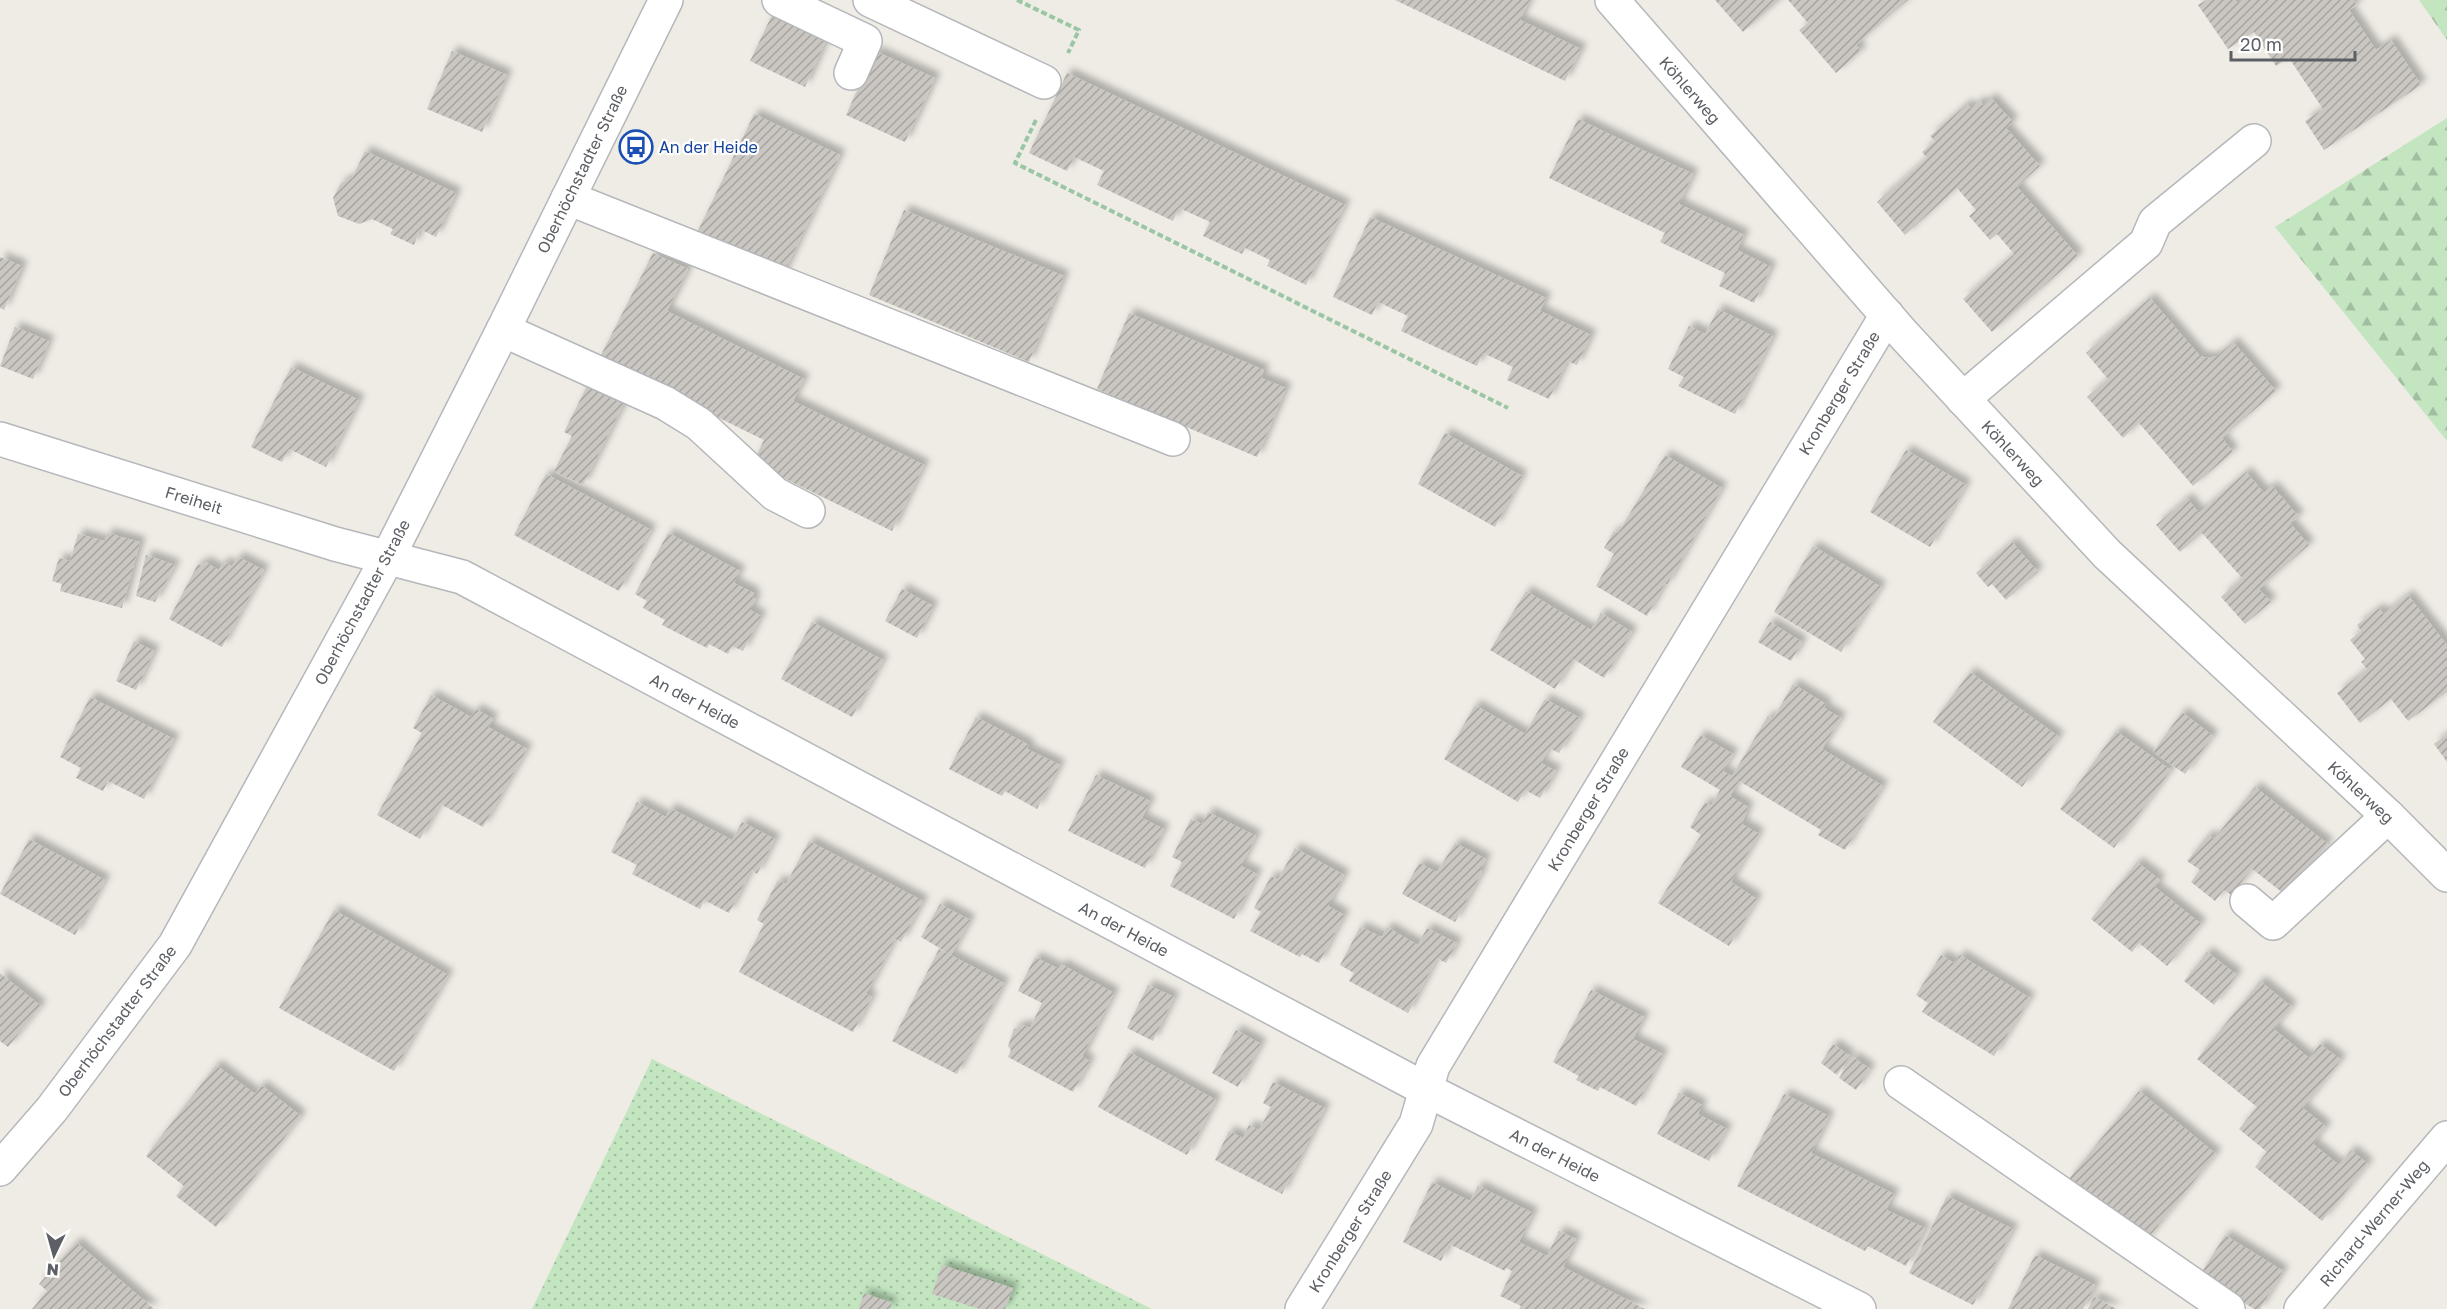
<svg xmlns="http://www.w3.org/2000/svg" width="2447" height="1309" viewBox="0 0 2447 1309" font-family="'Golos Text',sans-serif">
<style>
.grass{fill:url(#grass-dots)}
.forest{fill:url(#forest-firs)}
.building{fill:url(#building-hatch);filter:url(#shadow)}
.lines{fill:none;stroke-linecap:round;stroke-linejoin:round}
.minor-casing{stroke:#b5b7bb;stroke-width:36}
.path{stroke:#9ac6a6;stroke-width:4;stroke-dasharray:6 3;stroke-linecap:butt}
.minor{stroke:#fff;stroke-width:33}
.labels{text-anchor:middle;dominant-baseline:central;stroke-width:4.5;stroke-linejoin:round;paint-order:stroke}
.street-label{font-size:16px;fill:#5c6065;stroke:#fff}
.transit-label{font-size:16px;fill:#164399;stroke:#fff;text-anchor:start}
</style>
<defs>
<pattern id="grass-dots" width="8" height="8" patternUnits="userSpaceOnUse" patternTransform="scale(1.5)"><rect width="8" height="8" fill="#c3e6c1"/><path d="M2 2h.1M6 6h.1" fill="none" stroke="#a2bea0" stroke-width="1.8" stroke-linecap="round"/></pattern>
<pattern id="forest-firs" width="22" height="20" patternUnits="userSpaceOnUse" patternTransform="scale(1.5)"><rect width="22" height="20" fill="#c3e6c1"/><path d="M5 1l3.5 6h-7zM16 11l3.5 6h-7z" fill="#a2bea0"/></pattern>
<pattern id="building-hatch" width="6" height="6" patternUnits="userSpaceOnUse" patternTransform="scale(1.5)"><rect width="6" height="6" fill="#cac6c1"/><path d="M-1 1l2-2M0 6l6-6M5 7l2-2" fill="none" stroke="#a7a4a0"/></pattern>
<filter id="shadow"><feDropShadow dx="5.5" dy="-5.5" stdDeviation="3" flood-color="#0004"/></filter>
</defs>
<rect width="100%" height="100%" fill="#eeece4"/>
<polygon class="grass" points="652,1059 1152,1309 532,1309"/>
<g class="forest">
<polygon points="2419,0 2447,0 2447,40"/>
<polygon points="2447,118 2447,441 2275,227"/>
</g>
<g class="building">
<polygon points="1395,0 1530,0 1520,20 1581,49 1565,81"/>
<polygon points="1715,0 1780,0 1743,32"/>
<polygon points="1788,0 1908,0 1856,45 1861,51 1836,73 1799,30 1808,23"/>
<polygon points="2206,0 2235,0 2237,3 2242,0 2353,0 2357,5 2349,10 2376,50 2391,40 2421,85 2324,150 2305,121 2323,109 2289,58 2276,66 2254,32 2228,49 2198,5"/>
<polygon points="773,13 827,38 805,87 750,61"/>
<polygon points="452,51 507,75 482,132 427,109"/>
<polygon points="875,51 935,78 905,142 846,115"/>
<polygon points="1067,73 1345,205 1306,285 1267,266 1270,260 1245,248 1242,254 1203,236 1210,222 1179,208 1173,221 1097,185 1104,171 1074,157 1067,171 1029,153"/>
<polygon points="1991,98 2013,122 2006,128 2040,166 2017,187 2078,256 1992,332 1963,299 2014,254 1997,234 1990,240 1969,216 1976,210 1957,188 1905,235 1877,202 1927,158 1922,152 1935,141 1930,136 1967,104 1971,109 1980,101 1983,105"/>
<polygon points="754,114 840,155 781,279 695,237"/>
<polygon points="1578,119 1693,174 1679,204 1744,235 1737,250 1771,267 1754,303 1719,286 1725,273 1660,242 1665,233 1549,178"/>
<polygon points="365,151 456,193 436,237 420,229 414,245 390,234 393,229 372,219 359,224 338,216 333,198 341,183 352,178"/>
<polygon points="904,210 1064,276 1029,362 869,295"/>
<polygon points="1370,217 1546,298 1540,311 1591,335 1577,365 1567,361 1549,399 1507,380 1513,367 1483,353 1477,366 1401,331 1408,316 1378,302 1372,315 1333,297"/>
<polygon points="653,253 688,269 667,311 804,379 793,401 924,465 892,531 753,463 764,440 599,359"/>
<polygon points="0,257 22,266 4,310 0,308"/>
<polygon points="2150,298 2200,356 2208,358 2217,356 2233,342 2276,391 2222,438 2233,452 2193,486 2139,423 2123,438 2087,397 2108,379 2086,353"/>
<polygon points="1718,309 1773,336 1735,414 1678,386 1684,377 1668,369 1689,326 1705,334"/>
<polygon points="1129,313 1264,370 1261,378 1286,388 1257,457 1097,389"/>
<polygon points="15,327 49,341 33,379 0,366"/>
<polygon points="291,367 359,400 326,467 289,449 282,462 251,447"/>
<polygon points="588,384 625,401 583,485 554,471 572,436 564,432"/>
<polygon points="1445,433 1522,476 1495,527 1418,484"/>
<polygon points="1906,450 1966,485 1930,547 1870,512"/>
<polygon points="1665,455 1722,488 1667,585 1665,583 1647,616 1596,586 1614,554 1604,548 1614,531 1618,533"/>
<polygon points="2246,472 2264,493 2272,486 2299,517 2290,523 2309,545 2259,589 2271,602 2245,624 2221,597 2242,578 2202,533 2180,552 2156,525 2187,498 2199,513"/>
<polygon points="546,474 651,530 619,591 514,535"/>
<polygon points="107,533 140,542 122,608 60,591 62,584 52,581 59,558 70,561 78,534 105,541"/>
<polygon points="668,533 740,571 734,583 754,593 752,597 756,599 750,610 761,616 743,651 732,646 728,654 709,644 707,648 662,625 665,620 643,608 647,601 635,594"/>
<polygon points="2012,542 2038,572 2006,600 1992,584 1988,587 1976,573"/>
<polygon points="1813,546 1881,587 1841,652 1774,612"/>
<polygon points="146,555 175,565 155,602 136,596"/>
<polygon points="238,557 264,570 222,647 169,619 198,564 202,566 204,561 219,570 223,562 232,566"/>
<polygon points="902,589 933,606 917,638 885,621"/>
<polygon points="1526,591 1591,630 1601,613 1632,632 1604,678 1573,659 1555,689 1490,650"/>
<polygon points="2408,595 2447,645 2447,692 2408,721 2391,699 2360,723 2337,693 2367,669 2361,662 2365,659 2350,640 2361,631 2357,625 2379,608 2383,614"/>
<polygon points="812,622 883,660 852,717 781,679"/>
<polygon points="1770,622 1802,642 1791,661 1758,642"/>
<polygon points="134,641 154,651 136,690 116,681"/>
<polygon points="1970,672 2059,737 2022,787 1933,722"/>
<polygon points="1793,684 1826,704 1824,708 1841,718 1822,749 1883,786 1845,850 1818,835 1821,830 1739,781 1730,796 1748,807 1742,824 1759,834 1731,882 1757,899 1729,946 1658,903 1701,835 1690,827 1705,802 1711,806 1720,790 1681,767 1700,735 1733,754 1723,771 1732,776 1768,716 1773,719"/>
<polygon points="431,695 471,717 476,709 493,719 488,727 527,749 483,827 440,804 420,839 377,815 422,733 413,728"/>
<polygon points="90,697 174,739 144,799 108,781 103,791 76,778 81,768 60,757"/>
<polygon points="1545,699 1580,718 1559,753 1549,748 1541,763 1556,771 1540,798 1525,790 1518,802 1444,759 1475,705 1525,734"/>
<polygon points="2182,712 2213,736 2185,774 2153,752"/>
<polygon points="976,717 1029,745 1027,749 1060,765 1037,809 1005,791 1002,796 949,769"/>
<polygon points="2116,731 2171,770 2114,848 2060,809"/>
<polygon points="2447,734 2447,762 2434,744"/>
<polygon points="1096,775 1150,801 1142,818 1164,829 1145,868 1068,831"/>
<polygon points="2255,787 2328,844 2287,896 2252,869 2231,895 2224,890 2215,901 2191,882 2200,870 2187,861 2208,835 2214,839"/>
<polygon points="637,802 666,817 670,808 732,840 742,822 775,839 757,874 751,870 729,913 704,900 700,909 632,874 637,865 611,852"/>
<polygon points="1208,812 1256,836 1241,866 1257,874 1234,919 1170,886 1182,862 1172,857 1191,819 1202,824"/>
<polygon points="29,839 105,880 75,935 0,894"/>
<polygon points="809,841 923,901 901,942 895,939 866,994 872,997 853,1032 739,972 764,924 757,920 778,880 786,884"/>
<polygon points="1455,843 1486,859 1480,871 1482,872 1455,922 1402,894 1419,863 1437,872"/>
<polygon points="1295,848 1344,875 1328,906 1344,915 1319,963 1302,954 1300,957 1250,931 1261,912 1254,908 1271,876 1278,880"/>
<polygon points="2137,862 2160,880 2155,887 2201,924 2167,966 2139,943 2132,952 2091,919"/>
<polygon points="940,904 970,920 951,955 921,937"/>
<polygon points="334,910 448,975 394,1071 279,1008"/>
<polygon points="1360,927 1382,937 1387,927 1418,945 1427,928 1457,943 1446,963 1437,958 1408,1013 1349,981 1354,973 1340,965"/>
<polygon points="939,949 1004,983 957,1074 892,1041"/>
<polygon points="2207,952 2237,975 2214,1005 2184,981"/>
<polygon points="1941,955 1954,963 1960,955 2030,998 1994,1056 1922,1012 1928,1003 1916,995"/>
<polygon points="1035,957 1059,969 1061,964 1114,993 1082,1057 1090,1061 1073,1092 1008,1057 1011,1050 1008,1046 1014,1029 1024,1025 1030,1028 1042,1003 1018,991"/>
<polygon points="0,973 41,1006 8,1047 0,1041"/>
<polygon points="2260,981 2292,1007 2274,1029 2309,1058 2320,1044 2341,1060 2303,1108 2326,1127 2313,1144 2339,1165 2351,1150 2368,1164 2322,1221 2255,1167 2267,1152 2239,1129 2257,1107 2197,1059"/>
<polygon points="1148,985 1174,997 1153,1041 1127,1028"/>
<polygon points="1591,990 1644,1017 1633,1039 1663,1054 1636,1106 1600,1087 1598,1091 1576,1080 1579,1076 1553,1062"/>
<polygon points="1236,1030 1261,1044 1238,1087 1212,1073"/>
<polygon points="1833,1044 1850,1056 1837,1075 1821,1063"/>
<polygon points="1129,1052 1216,1100 1187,1155 1098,1107"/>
<polygon points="1853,1057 1870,1069 1856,1090 1839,1078"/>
<polygon points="216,1065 255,1094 261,1085 301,1116 216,1227 176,1196 184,1186 146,1156"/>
<polygon points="1273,1082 1325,1108 1282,1194 1215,1160 1229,1131 1243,1138 1249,1125 1259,1130 1271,1107 1263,1103"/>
<polygon points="2139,1091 2216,1154 2145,1242 2068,1180"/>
<polygon points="1679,1093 1702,1105 1698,1114 1727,1129 1709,1161 1657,1134"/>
<polygon points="1784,1094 1829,1116 1811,1153 1894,1194 1886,1210 1925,1228 1906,1266 1868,1246 1865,1251 1737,1186"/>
<polygon points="1432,1182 1470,1201 1478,1186 1533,1213 1519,1242 1547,1256 1559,1231 1576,1239 1563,1267 1645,1309 1519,1309 1521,1306 1500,1296 1512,1271 1506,1268 1505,1271 1449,1244 1441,1261 1403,1242"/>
<polygon points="1947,1196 2013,1229 1973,1305 1909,1273"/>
<polygon points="2225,1235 2283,1271 2260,1309 2254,1309 2200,1275"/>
<polygon points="76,1242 154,1309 32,1309 47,1291 39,1284"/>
<polygon points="2035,1255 2095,1285 2083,1309 2008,1309"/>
<polygon points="942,1265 1013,1288 1005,1309 980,1309 932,1294"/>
<polygon points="864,1293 892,1303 890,1309 859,1309"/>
<polygon points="2094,1297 2117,1309 2088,1309"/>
</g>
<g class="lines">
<g class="minor-casing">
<g id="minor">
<polyline points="779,0 865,41 851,73"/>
<polyline points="870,0 1044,82"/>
<polyline points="1612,0 1904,335 2107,554 2388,816 2447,875"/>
<polyline points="568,198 1173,439"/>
<polyline points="503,330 665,403 699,424 775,494 808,511"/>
<polyline points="1963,399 2146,243 2155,222 2254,141"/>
<polyline points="0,439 335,544 462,577 1425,1089 1859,1309"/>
<polyline points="2247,901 2273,923 2388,816"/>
<polyline points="1901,1083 2228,1309"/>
<polyline points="0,1169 52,1109 175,945 388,557 503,330 666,0"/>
<polyline points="1302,1309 1416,1124 1433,1066 1887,315"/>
<polyline points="2301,1309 2447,1138"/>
</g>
</g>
<g class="path">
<polyline points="1017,0 1079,30 1068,53"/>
<polyline points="1036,120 1015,163 1508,408"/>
</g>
<use href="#minor" class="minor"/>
</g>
<defs>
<g id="bus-ring" transform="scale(1.725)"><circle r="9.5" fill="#fff" stroke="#1a4fb4" stroke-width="1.5"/><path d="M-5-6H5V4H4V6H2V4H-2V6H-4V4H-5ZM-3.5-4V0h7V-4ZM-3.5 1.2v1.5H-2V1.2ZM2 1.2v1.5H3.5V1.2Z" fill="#1a4fb4"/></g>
</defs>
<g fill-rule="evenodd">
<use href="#bus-ring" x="636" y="147"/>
</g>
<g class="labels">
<g class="street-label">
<text transform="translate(1690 90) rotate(49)">Köhlerweg</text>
<text transform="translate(582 169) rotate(-64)">Oberhöchstadter Straße</text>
<text transform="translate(1839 393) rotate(-59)">Kronberger Straße</text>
<text transform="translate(2013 453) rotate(47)">Köhlerweg</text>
<text transform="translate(194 500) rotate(17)">Freiheit</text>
<text transform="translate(362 602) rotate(-62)">Oberhöchstadter Straße</text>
<text transform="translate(695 701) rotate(28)">An der Heide</text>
<text transform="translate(2361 792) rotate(43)">Köhlerweg</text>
<text transform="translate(1588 809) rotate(-59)">Kronberger Straße</text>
<text transform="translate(1124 929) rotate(28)">An der Heide</text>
<text transform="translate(117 1021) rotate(-53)">Oberhöchstadter Straße</text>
<text transform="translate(1555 1155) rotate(27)">An der Heide</text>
<text transform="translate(2374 1223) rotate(-50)">Richard-Werner-Weg</text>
<text transform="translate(1350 1231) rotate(-58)">Kronberger Straße</text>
</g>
<g class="transit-label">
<text x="659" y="147">An der Heide</text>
</g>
</g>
<g transform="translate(54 1255) rotate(185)" stroke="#ffffff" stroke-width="4.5" paint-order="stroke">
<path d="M0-4.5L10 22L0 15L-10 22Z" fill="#5c6065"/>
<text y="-9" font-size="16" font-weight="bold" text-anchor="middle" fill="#5c6065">N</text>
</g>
<path d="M2231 51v9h124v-9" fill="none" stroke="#5c6065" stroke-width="3"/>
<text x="2240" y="51" font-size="18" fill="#5c6065" stroke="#ffffff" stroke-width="4.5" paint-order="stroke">20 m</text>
</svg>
